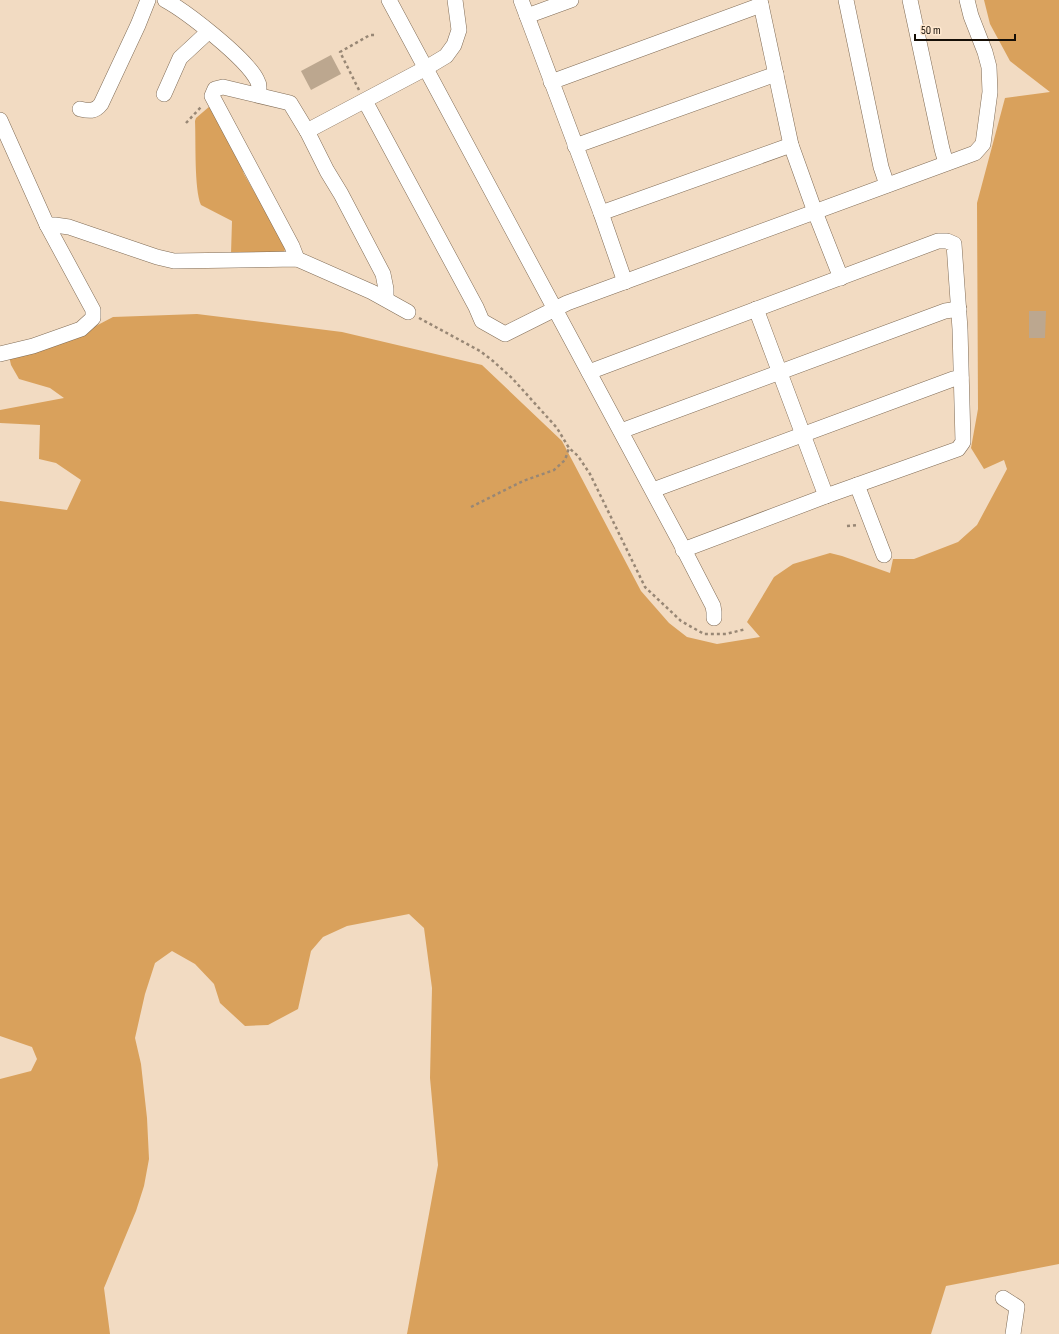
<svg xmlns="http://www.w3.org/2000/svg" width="1059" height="1334" viewBox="0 0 1059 1334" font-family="'Sofia Sans Condensed',sans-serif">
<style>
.green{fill:#d9a15c}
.building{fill:#bca78f}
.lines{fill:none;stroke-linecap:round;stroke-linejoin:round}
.minor-casing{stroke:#806c56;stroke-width:16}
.path{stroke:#988775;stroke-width:2.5;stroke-dasharray:3 3;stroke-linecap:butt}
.minor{stroke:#fff;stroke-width:15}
</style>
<rect width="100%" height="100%" fill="#f2dbc2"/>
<g class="green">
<polygon points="984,0 1059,0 1059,1264 946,1286 931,1334 407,1334 438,1165 430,1078 432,988 424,928 409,914 347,926 323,937 311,951 298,1009 268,1025 245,1026 220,1003 214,984 195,964 172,951 155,963 145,994 135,1038 141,1064 147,1118 149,1159 144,1186 136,1211 104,1288 110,1334 0,1334 0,1079 31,1071 37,1059 32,1047 0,1036 0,501 67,510 81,480 56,463 39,459 40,425 0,423 0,410 64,398 50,388 19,379 11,365 9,356 71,339 113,317 197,314 342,332 482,365 562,441 641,591 669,623 687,637 717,644 760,637 747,622 774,577 793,564 830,553 842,556 890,573 893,559 914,559 958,542 977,525 1007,469 1004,460 984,469 971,448 978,409 977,203 1005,98 1050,92 1010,61 990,24"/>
<path d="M210,106L240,163L244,174L284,243L285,250L283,253L231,254L232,221L201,205C194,189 196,140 195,121L196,118Z"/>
</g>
<g class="building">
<polygon points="331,55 341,74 311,90 301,71"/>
<polygon points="1029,311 1046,311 1045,338 1029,338"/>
</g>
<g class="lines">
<g class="minor-casing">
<g id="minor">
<path d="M165,0C187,12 246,58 257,80C260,85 259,90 258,95"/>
<polyline points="389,0 680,542 713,606 714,612 714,618"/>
<polyline points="521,0 601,213 625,282"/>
<polyline points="760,0 791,145 815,212 841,278"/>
<polyline points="846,0 881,167 887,185"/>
<polyline points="910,0 942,149 946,163"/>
<polyline points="527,16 571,0"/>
<polyline points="551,82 761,5"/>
<polyline points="164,94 180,58 208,32"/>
<polyline points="365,101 476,307 482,321 505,334 567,303 975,153 983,144 990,92 989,67 985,52 971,16 967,0"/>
<path d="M80,109C89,111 95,112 101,104L138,25L148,0"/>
<polyline points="0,120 47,225 93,310 93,318 81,329 33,346 0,354"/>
<polyline points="307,131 426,68 446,56 454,45 459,30 455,0"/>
<polyline points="575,146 776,74"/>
<polyline points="601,213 791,145"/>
<polyline points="47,225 55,225 69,227 157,257 174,261 297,259 372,292 408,312"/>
<polyline points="297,259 292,246 212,96 215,89 223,87 290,103 307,131 327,171 341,194 383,274 386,289 386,299"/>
<polyline points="756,309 826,496"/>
<polyline points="589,372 938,241 947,241 954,244 960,329 963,442 958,449 826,496 683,550"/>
<polyline points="621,431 945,311 959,309"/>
<polyline points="857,485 884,555"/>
<polyline points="653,490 953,379 961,378"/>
<polyline points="1003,1298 1017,1307 1013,1334"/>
</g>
</g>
<g class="path">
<polyline points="359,90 340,52 370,35 375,35"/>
<polyline points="186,123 202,106"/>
<polyline points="419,318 480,351 493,361 512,378 557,428 569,448 578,456 590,474 645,587 681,621 704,634 726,634 746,629"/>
<polyline points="471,507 523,481 554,470 565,460 569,448"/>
<polyline points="847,526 858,525"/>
</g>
<use href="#minor" class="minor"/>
</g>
<path d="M915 34v6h100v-6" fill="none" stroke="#150e06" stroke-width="2"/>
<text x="921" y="34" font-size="12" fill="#150e06" stroke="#ffe8cf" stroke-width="3" paint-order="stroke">50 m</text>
</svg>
